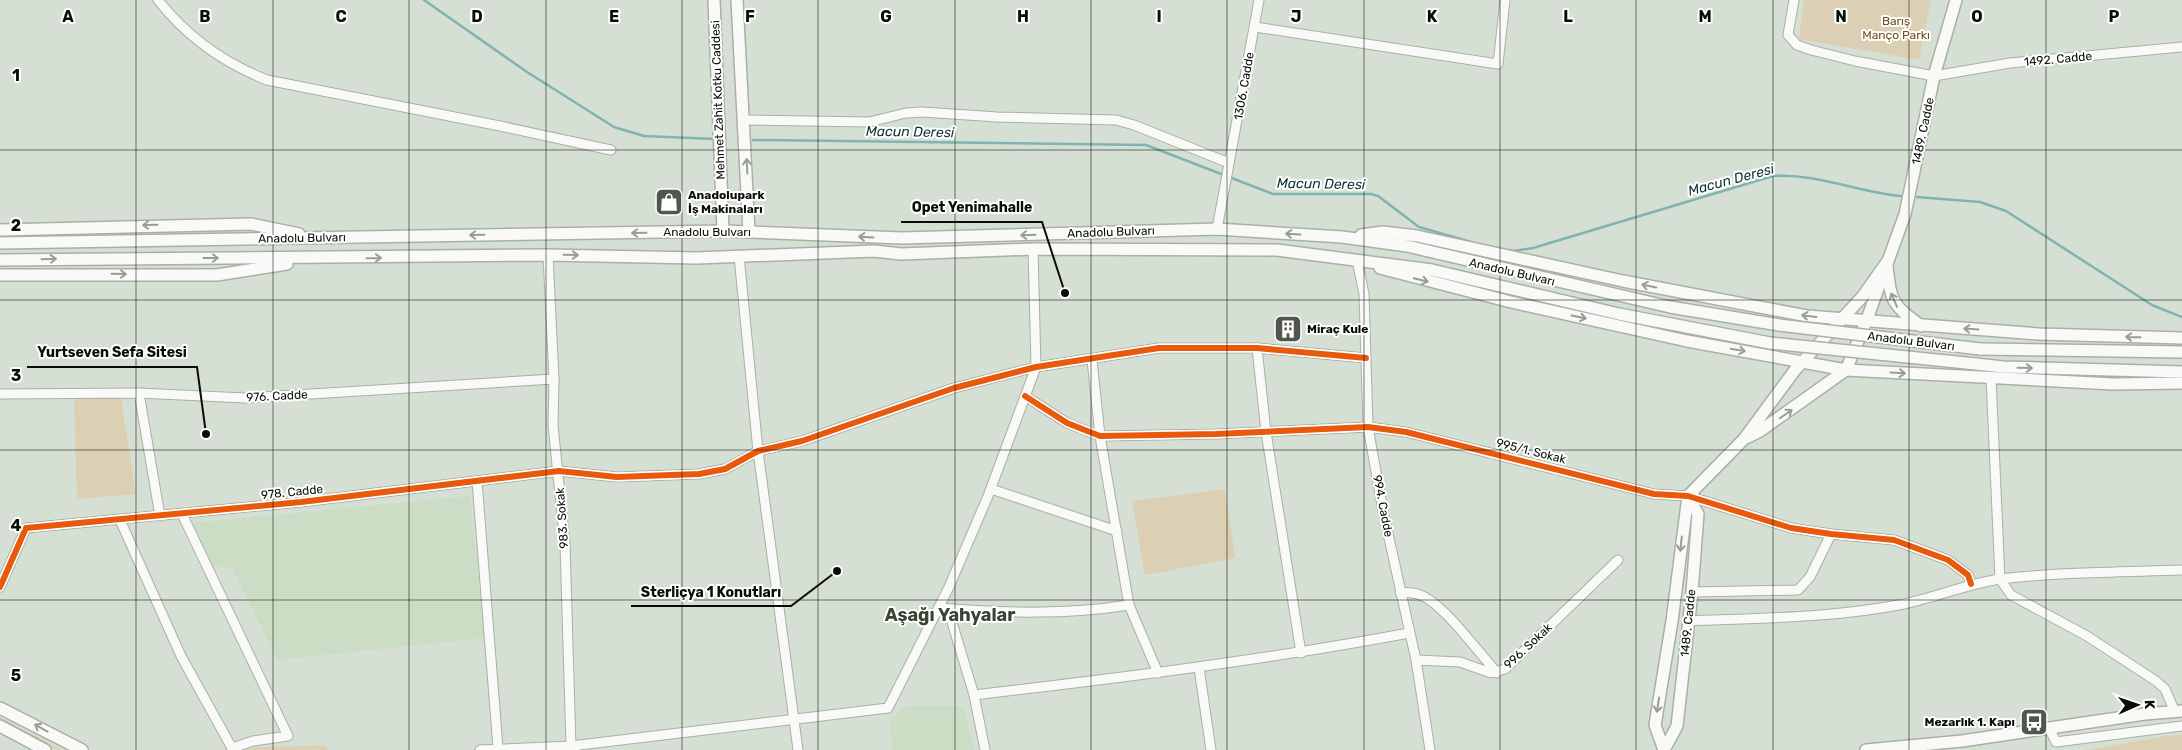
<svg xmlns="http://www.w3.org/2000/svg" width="2182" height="750" viewBox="0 0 2182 750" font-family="Rubik,sans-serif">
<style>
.built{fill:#ccddc6}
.green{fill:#dbd0b3}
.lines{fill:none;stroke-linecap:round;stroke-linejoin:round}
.stream{stroke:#80b3b1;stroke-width:2.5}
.minor-casing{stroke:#a9b0a6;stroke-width:11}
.major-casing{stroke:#a9b0a6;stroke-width:14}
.minor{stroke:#f9faf8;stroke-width:9}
.major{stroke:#f9faf8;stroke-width:11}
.major-bridge-casing{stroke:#a9b0a6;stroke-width:14;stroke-linecap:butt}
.major-bridge{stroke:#f9faf8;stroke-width:11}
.cycleway-casing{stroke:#fff;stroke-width:9}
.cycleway{stroke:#e8590c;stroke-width:6}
.oneway{stroke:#999c97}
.grid{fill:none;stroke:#080e06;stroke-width:1;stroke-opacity:0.55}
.labels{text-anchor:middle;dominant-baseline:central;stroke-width:4;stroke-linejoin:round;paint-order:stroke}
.park-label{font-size:12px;fill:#6d5019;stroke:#fff}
.street-label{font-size:12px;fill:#080e06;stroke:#fff}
.poi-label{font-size:12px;font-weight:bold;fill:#080e06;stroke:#fff;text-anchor:start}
.water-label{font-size:14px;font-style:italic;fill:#0f3233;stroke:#fff}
.district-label{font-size:18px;font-weight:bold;fill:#374632;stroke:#fff}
.grid-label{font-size:16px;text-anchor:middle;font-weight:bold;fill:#080e06;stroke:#fff;stroke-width:4;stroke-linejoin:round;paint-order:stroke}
.leader{fill:none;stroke:#080e06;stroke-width:2}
.callout-dot{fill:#080e06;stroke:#fff;stroke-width:2}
.callout-label{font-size:14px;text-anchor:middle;font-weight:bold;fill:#080e06;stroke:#fff;stroke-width:4;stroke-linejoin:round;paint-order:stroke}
</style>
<rect width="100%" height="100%" fill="#d6dfd3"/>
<g class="built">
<polygon points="470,496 485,638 277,660 232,568 210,566 191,523"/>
<polygon points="905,706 963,706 974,750 892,750 890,720"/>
</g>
<g class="green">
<polygon points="1804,0 1931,0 1919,60 1799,39"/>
<polygon points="81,397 121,399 136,494 77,499 74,401"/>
<polygon points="1225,489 1235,558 1145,575 1132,501"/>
<polygon points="0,717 62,750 57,750 0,720"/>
<polygon points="2182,735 2182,750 2086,750 2166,736"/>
<polygon points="324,745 328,750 248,750 249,748"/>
</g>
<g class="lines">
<g class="stream">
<polyline points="424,0 527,72 614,127 644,136 715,139"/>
<polyline points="753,140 1146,145 1273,194 1371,194 1378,196 1419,227 1478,244"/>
<polyline points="1917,197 1980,202 2006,211 2152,305 2182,317"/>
<path d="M1506,250L1514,251L1533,248L1773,176C1816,173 1858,192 1901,196"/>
</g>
<g class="minor-casing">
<g id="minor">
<path d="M158,0C187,37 224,63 267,80L500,126L611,150"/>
<polyline points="1794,0 1788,35 1797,45 1811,50 1855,61 1934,76 2010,63 2182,47"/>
<polyline points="1255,27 1498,64 1505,0"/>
<polyline points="744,120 869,122 906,113 922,112 997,117 1116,120 1134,125 1229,163"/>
<polyline points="1217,229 1259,0"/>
<polyline points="548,255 554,379 553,425 565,544 571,746 575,750"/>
<polyline points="739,256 758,451 798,750"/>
<polyline points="1357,260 1364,294 1368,427 1383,511 1416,660 1430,750"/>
<polyline points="1257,348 1266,432 1301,653"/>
<polyline points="1092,360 1100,436 1129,605 1158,673"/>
<polyline points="1991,378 2000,579 2011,595 2087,636 2156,681 2165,689 2175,712"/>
<polyline points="139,393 160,516"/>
<polyline points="0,394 139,393 245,398 554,379"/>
<polyline points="1025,396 1067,423 1100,436 1216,434 1368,427 1406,432 1654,494 1688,496 1791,528 1831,534 1894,540 1948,560 1968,575 1971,584"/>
<polyline points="477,481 498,748"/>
<polyline points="991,489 1117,531"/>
<polyline points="182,514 288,736 253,741 232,748"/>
<polyline points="120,520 181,656 233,750"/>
<polyline points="0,587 26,528 301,502 559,471 617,477 699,474 725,469 758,451 802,441 954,388 1036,367 1159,348 1257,348 1366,358"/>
<path d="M1400,592C1406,593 1414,592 1420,595C1442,602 1480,654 1497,673"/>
<polyline points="1692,592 1798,590 1810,577 1831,534"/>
<path d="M939,608C1003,613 1066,615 1129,605"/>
<polyline points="948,609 974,695 985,750"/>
<path d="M1688,621C1761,618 1833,618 1904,604C1937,597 1967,584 2000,579C2060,572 2121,572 2182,570"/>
<polyline points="1416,660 1460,662 1491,673 1505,669 1618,560"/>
<polyline points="1199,668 1211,750"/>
<path d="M974,695C1120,678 1265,660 1409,633"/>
<polyline points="2049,728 2056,742 2182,726"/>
<polyline points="480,750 571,746 888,708 949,587 988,496 1036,367 1033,249"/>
</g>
</g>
<g class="major-casing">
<g id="major">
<polyline points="714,0 723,231"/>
<polyline points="737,0 749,232"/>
<polyline points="0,230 251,224 299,234"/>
<polyline points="1361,235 1383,232 1417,236 1623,281 1807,316 2039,334 2182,338"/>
<polyline points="0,243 723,231 902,238 1217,229 1342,237 1407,246 1670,307 1779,325"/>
<polyline points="0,260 548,255 697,258 874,251 901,254 1033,249 1277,250 1432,270 1619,314 1770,343"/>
<path d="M1887,266C1891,303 1892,304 1921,326"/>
<polyline points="1380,268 1511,302 1687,341 1846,370 2113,384 2182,383"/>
<polyline points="0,275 217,275 287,264"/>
<polyline points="1980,349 2182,352"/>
<polyline points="1976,364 2003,367 2182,372"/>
<polyline points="1748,437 1760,431 1846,370 1866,322 1905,214 1934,76 1956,0"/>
<polyline points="0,708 82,750"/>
<polyline points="0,726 45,750"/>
<polyline points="1664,750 1655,725 1672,621 1688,496 1744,439 1795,370 1863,296 1887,262"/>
<polyline points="1664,750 1677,726 1692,592 1698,514 1688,496"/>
<polyline points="1866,750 1962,741 2145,714 2182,711"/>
</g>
</g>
<use href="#minor" class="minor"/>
<use href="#major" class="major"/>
<g class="major-bridge-casing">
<g id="major-bridge">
<polyline points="1779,325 1980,349"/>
<polyline points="1770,343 1976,364"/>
</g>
</g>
<use href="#major-bridge" class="major-bridge"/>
<g class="cycleway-casing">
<g id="cycleway">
<polyline points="1025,396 1067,423 1100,436 1216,434 1368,427 1406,432 1654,494 1688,496 1791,528 1831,534 1894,540 1948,560 1968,575 1971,584"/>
<polyline points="0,587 26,528 301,502 559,471 617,477 699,474 725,469 758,451 802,441 954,388 1036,367 1159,348 1257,348 1366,358"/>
</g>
</g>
<use href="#cycleway" class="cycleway"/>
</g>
<defs><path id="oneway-shaft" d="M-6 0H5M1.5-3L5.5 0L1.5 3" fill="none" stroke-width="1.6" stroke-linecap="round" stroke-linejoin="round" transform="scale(1.25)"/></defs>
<g class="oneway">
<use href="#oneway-shaft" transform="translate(747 166) rotate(-93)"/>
<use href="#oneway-shaft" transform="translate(150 225) rotate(179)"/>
<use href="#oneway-shaft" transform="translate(639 233) rotate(179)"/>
<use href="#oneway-shaft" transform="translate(1293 234) rotate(-177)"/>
<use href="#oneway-shaft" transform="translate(477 235) rotate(179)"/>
<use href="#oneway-shaft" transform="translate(1028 235) rotate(178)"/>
<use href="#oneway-shaft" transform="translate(866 237) rotate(-177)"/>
<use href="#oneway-shaft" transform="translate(571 255) rotate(1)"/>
<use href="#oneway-shaft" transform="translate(211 258)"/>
<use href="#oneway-shaft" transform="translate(374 258) rotate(-1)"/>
<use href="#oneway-shaft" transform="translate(49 259) rotate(-2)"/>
<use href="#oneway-shaft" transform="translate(119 274) rotate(1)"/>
<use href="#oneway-shaft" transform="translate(1421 280) rotate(14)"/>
<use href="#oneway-shaft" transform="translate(1649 286) rotate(-169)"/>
<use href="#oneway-shaft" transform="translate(1894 300) rotate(-114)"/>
<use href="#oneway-shaft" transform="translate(1809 316) rotate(-173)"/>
<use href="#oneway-shaft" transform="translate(1579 317) rotate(12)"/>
<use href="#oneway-shaft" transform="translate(1971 329) rotate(-176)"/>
<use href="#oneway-shaft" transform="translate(2133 337) rotate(-179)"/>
<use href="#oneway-shaft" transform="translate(1738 350) rotate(10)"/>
<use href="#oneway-shaft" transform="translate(2025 368) rotate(1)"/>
<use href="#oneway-shaft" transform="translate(1898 373) rotate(3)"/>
<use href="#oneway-shaft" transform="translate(1786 414) rotate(-35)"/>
<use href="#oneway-shaft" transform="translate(1681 544) rotate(96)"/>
<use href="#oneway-shaft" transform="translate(1658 705) rotate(99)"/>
<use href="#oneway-shaft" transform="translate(41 728) rotate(-151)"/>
</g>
<path class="grid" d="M136,0V750M273,0V750M409,0V750M546,0V750M682,0V750M818,0V750M955,0V750M1091,0V750M1227,0V750M1364,0V750M1500,0V750M1636,0V750M1773,0V750M1909,0V750M2046,0V750M0,150H2182M0,300H2182M0,450H2182M0,600H2182"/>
<defs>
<g id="shop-square" transform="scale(1.4375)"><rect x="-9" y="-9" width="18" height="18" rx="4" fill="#50574e" stroke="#fff"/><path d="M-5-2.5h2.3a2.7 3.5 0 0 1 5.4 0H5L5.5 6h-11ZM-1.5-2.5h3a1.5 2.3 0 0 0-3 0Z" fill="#fff"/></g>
<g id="building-square" transform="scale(1.4375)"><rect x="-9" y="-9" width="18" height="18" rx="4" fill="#50574e" stroke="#fff"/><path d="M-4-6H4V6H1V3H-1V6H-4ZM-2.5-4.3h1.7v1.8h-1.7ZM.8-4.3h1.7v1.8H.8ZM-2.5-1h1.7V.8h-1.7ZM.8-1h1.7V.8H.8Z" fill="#fff"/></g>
<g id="bus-square" transform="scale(1.4375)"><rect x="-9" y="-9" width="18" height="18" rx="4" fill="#50574e" stroke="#fff"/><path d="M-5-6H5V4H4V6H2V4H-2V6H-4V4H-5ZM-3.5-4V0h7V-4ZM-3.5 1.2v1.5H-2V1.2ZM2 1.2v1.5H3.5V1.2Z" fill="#fff"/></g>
</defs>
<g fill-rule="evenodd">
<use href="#shop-square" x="669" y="202"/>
<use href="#building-square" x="1288" y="329"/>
<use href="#bus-square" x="2034" y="722"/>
</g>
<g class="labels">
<g class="park-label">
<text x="1896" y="21">Barış<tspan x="1896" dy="14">Manço Parkı</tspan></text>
</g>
<g class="street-label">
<text transform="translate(2058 59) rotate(-5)">1492. Cadde</text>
<text transform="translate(1244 86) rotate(-80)">1306. Cadde</text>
<text transform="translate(718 100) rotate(-92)">Mehmet Zahit Kotku Caddesi</text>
<text transform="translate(1923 131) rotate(-78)">1489. Cadde</text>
<text x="707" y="232">Anadolu Bulvarı</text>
<text transform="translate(1111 232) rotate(-2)">Anadolu Bulvarı</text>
<text transform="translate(302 238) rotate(-1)">Anadolu Bulvarı</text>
<text transform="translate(1512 272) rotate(13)">Anadolu Bulvarı</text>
<text transform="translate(1911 341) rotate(7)">Anadolu Bulvarı</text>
<text transform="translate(277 396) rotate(-3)">976. Cadde</text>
<text transform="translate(1531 451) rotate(14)">995/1. Sokak</text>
<text transform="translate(292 492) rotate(-6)">978. Cadde</text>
<text transform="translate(1383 506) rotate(79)">994. Cadde</text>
<text transform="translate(562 518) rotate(-94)">983. Sokak</text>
<text transform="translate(1688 623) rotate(-84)">1489. Cadde</text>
<text transform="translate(1528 646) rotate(-43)">996. Sokak</text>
</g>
<g class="poi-label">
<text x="688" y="195">Anadolupark<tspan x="688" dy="14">İş Makinaları</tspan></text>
<text x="1307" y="329">Miraç Kule</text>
<text x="2015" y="722" text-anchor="end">Mezarlık 1. Kapı</text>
</g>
<g class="water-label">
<text transform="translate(910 132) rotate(1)">Macun Deresi</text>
<text transform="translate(1731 180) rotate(-15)">Macun Deresi</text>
<text transform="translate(1321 184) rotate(1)">Macun Deresi</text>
</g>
<g class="district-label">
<text x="950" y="615">Aşağı Yahyalar</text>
</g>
</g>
<g class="grid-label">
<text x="68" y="22">A</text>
<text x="205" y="22">B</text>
<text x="341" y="22">C</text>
<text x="477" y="22">D</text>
<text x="614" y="22">E</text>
<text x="750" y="22">F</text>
<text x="886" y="22">G</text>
<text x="1023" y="22">H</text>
<text x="1159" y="22">I</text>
<text x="1296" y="22">J</text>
<text x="1432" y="22">K</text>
<text x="1568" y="22">L</text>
<text x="1705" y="22">M</text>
<text x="1841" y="22">N</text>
<text x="1977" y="22">O</text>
<text x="2114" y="22">P</text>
<text x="16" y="81">1</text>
<text x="16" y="231">2</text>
<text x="16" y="381">3</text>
<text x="16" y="531">4</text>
<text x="16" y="681">5</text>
</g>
<path class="leader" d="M1065 293L1042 222H901M206 434L197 367H27M837 571L791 606H631"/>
<g class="callout-dot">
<circle cx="1065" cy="293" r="5"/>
<circle cx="206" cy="434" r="5"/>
<circle cx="837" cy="571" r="5"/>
</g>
<g class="callout-label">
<text x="972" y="212">Opet Yenimahalle</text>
<text x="112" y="357">Yurtseven Sefa Sitesi</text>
<text x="711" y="597">Sterliçya 1 Konutları</text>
</g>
<g transform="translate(2137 705) rotate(88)" stroke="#ffffff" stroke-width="4" paint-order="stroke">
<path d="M0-4L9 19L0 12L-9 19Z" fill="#080e06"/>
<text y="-8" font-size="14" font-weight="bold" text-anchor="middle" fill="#080e06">K</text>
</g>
</svg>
